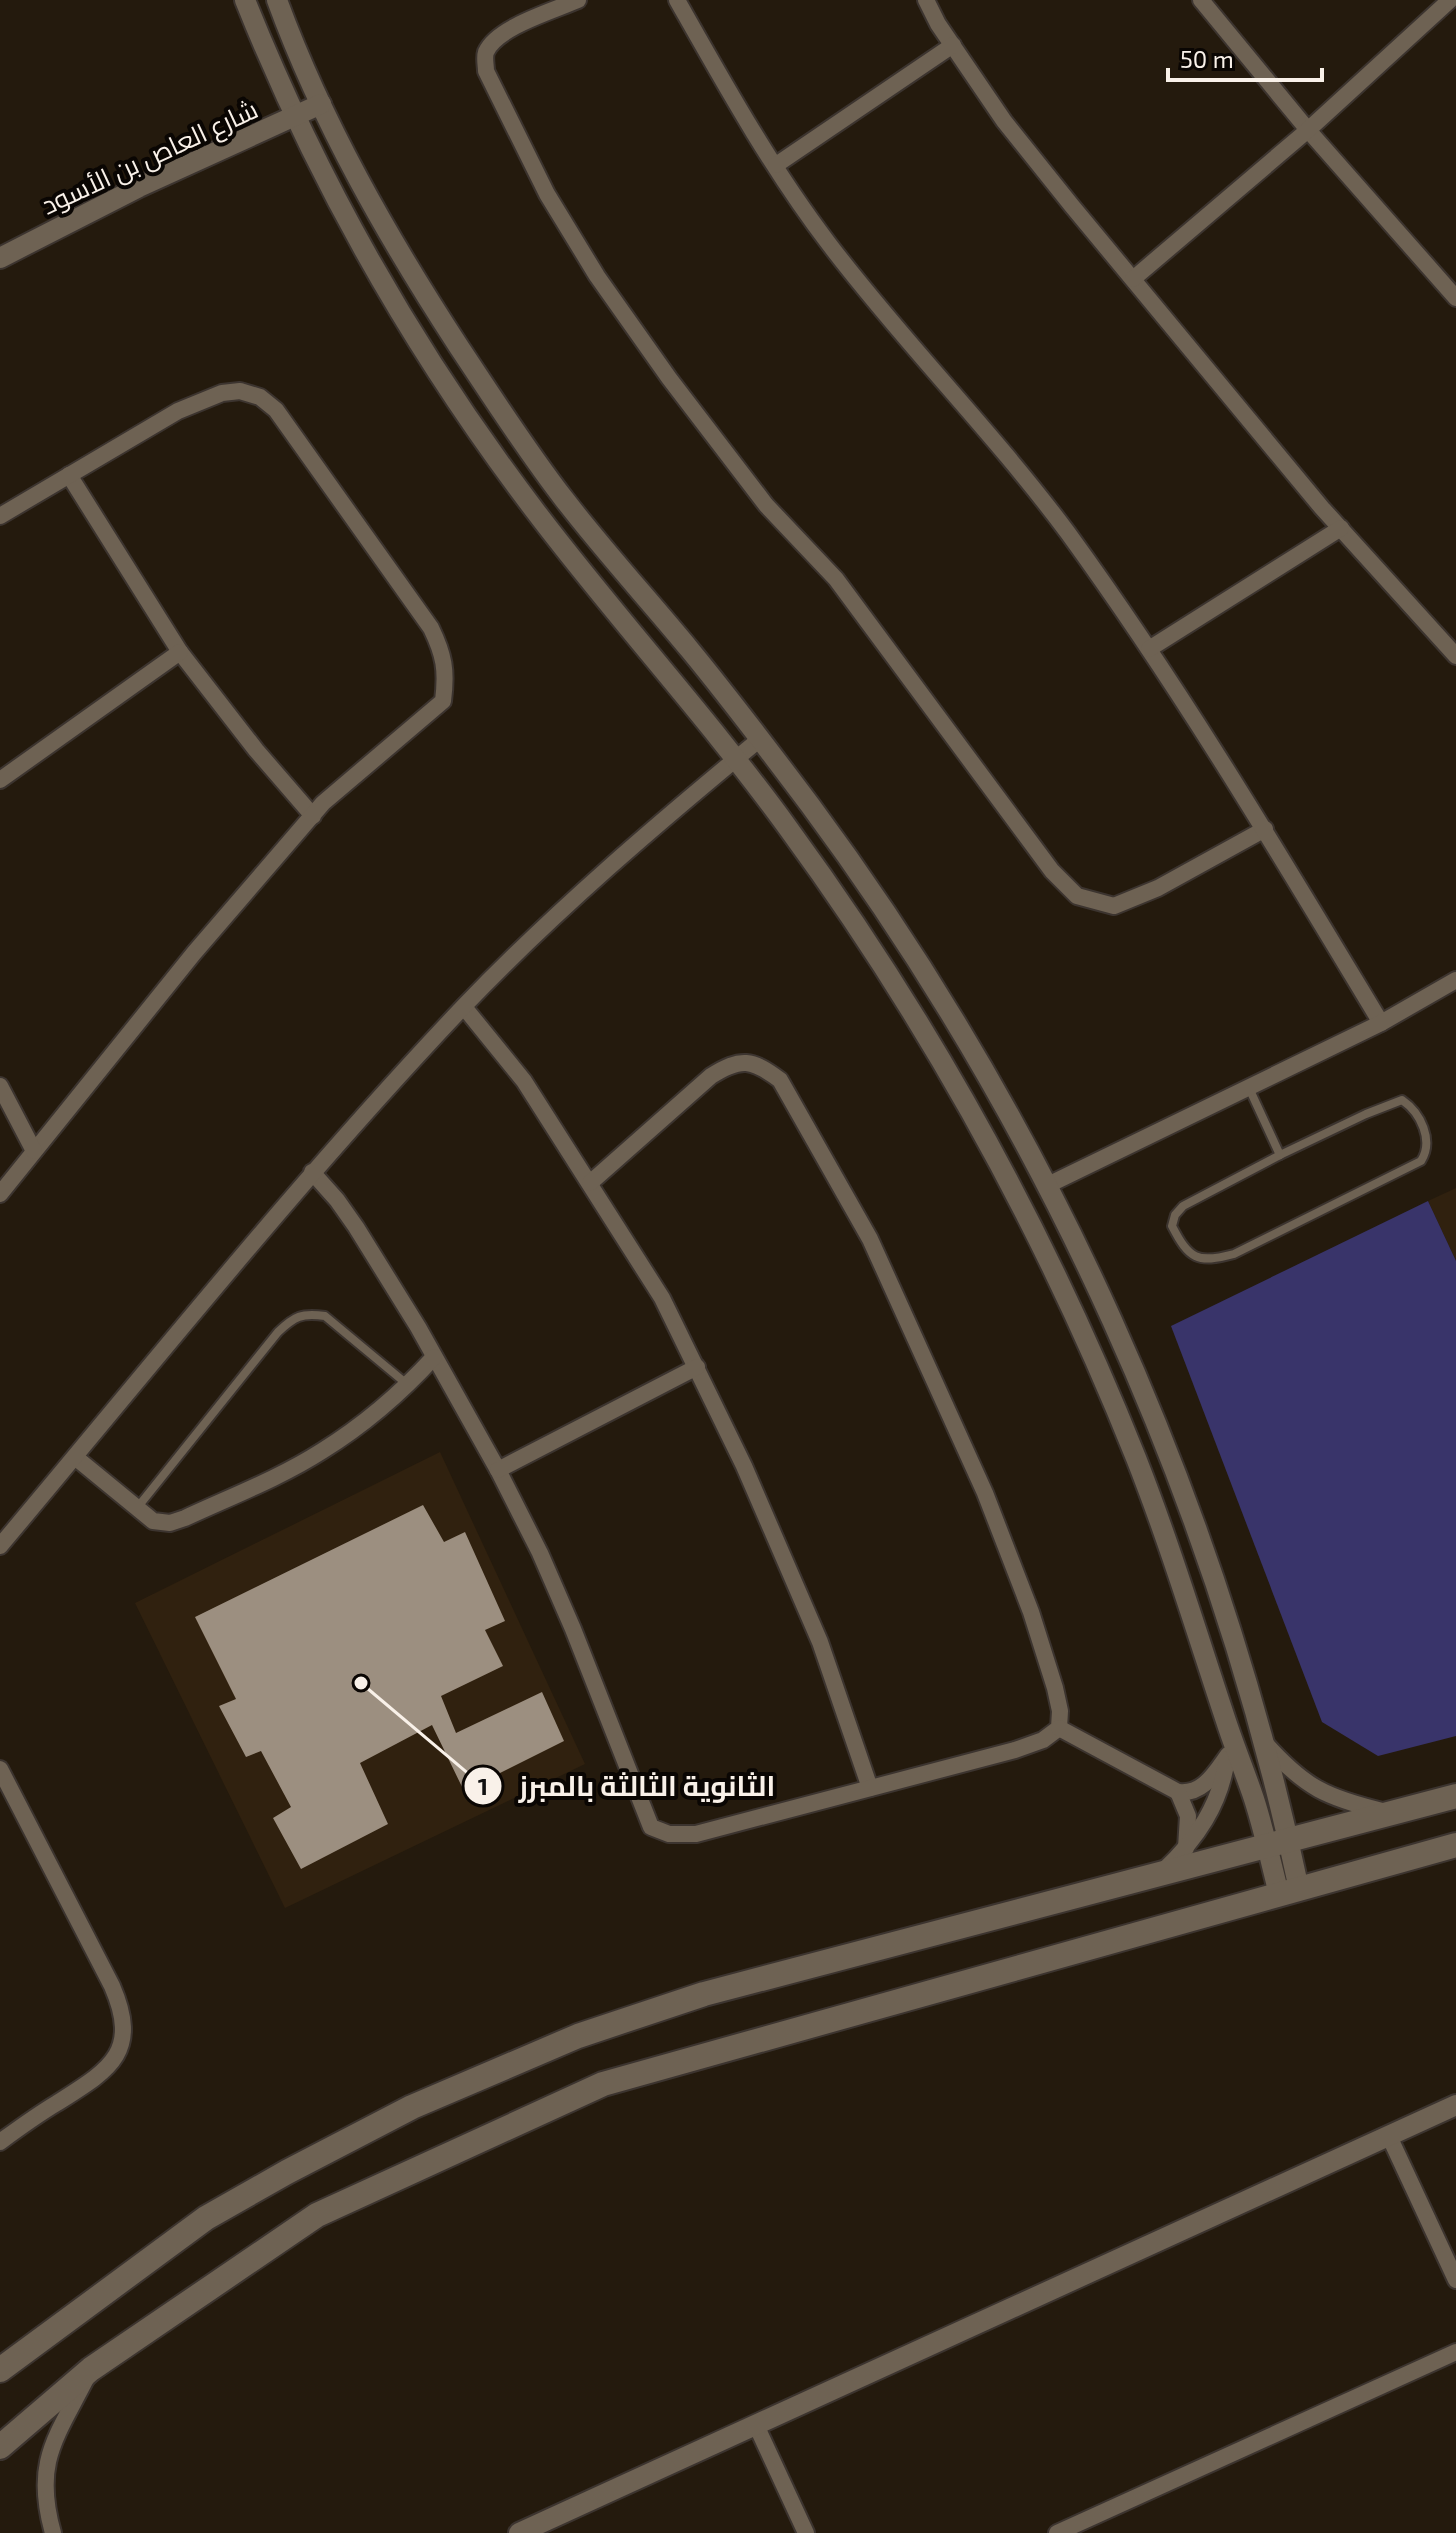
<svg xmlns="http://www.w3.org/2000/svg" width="1456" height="2533" viewBox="0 0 1456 2533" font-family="'Exo 2',Cairo,sans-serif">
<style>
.built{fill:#30210f}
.park{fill:#39346a}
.building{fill:#9c8f80}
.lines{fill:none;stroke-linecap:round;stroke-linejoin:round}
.service-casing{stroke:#3c342f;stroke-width:12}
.minor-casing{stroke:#3c342f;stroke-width:20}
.tertiary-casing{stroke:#3c342f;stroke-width:24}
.secondary-casing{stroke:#3c342f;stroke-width:28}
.service{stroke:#6e6253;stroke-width:8}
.minor{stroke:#6e6253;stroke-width:16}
.tertiary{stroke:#6e6253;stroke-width:20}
.secondary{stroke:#6e6253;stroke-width:24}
.labels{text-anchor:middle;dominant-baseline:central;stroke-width:8;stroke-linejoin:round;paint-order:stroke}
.street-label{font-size:26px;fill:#f9f1e9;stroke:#0a0603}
.leader{fill:none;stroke:#f9f1e9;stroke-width:3}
.callout-dot{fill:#f9f1e9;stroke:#0a0603;stroke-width:3}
.mark-label{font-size:24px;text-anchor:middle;font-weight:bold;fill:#111}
.callout-label{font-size:28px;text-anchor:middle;font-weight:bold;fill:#f9f1e9;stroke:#0a0603;stroke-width:8;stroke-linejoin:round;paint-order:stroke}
</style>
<rect width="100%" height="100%" fill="#241a0d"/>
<g class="built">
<polygon points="1456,1188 1456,1261 1428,1201"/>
<polygon points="440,1452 585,1764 285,1908 135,1603"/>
</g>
<polygon class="park" points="1428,1201 1456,1261 1456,1736 1378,1756 1322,1722 1171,1326"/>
<polygon class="building" points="423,1505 444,1542 465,1532 505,1621 485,1630 503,1666 441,1696 456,1733 542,1692 564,1741 464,1791 432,1725 360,1763 388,1824 301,1869 273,1818 291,1807 261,1751 246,1757 219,1706 236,1699 195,1617"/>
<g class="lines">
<g class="service-casing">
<g id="service">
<polyline points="1249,1088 1280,1155"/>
<path d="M1402,1100C1421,1113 1434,1141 1421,1161L1234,1254C1197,1264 1189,1259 1172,1226L1175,1215L1183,1206L1280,1155L1366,1114Z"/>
<path d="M137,1508L278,1332C295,1316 301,1313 325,1316L408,1385"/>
</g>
</g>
<g class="minor-casing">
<g id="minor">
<path d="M578,0C553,11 497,27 486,52C484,58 486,65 486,71L547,194L597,276L669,378L766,505L836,579L1052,871L1077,896L1114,906L1158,888L1265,829"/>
<path d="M677,0C724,83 771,168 829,244C904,343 993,432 1068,533C1182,690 1281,857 1381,1023"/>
<polyline points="926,0 938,24 1004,121 1072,206 1322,508 1456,656"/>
<polyline points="1201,0 1308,130 1456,298"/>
<polyline points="776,165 953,45"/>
<polyline points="1133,279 1308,130 1450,0"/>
<polyline points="69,475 180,652 256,750 313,816"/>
<path d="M0,516L178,411L222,393L240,391L260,397L276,410L431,628C444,655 447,670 443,701L323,803L194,953L0,1194"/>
<polyline points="1149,649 1341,528"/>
<polyline points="0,780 180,652"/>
<polyline points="464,1007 524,1081 662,1298 744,1466 820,1642 870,1788"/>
<polyline points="0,1086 34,1151"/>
<path d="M312,1172L337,1200L356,1227L418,1327L498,1470L540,1553L573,1629L651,1827L669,1834H696L1015,1750L1043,1740L1059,1728L1060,1711L1055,1688L1031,1612L985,1493L870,1239L780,1080C752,1059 741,1057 711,1076L590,1183"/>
<polyline points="1048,1185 1381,1023 1456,980"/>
<path d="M75,1457L153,1521L170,1523L185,1518C230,1497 280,1478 322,1451C364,1425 401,1393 434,1357"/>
<polyline points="498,1470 697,1367"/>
<path d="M0,1546C153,1364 300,1179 464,1006C556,910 657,824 760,739"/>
<path d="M1059,1728L1178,1792C1203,1795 1215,1773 1228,1755"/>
<path d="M1265,1743C1305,1788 1327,1798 1386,1812"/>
<path d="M0,1769L112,1986C141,2053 109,2070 57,2103C37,2115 19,2128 0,2142"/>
<polyline points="1178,1792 1188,1816 1186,1848"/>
<path d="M1163,1871C1197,1839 1220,1805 1227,1759"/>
<polyline points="1389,2136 1456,2280"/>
<polyline points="756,2425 806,2533"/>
<path d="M53,2533C33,2462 56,2438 87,2377"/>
<polyline points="1057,2533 1456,2352"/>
</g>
</g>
<g class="tertiary-casing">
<g id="tertiary">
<path d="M245,0C319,185 415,353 536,512C617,619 709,719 788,828C930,1022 1047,1235 1136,1458C1171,1547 1198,1637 1228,1727C1236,1751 1246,1775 1254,1799C1264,1830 1271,1863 1279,1894"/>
<path d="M277,0C322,123 388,238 459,347C493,398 526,450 564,499C604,551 648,599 690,650C731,700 771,753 810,805C1047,1125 1216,1499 1299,1889"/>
<polyline points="0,258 139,187 321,104"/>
<polyline points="519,2533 1456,2105"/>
</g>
</g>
<g class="secondary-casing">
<g id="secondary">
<polyline points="0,2370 206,2218 287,2172 412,2107 578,2036 704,1994 1456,1796"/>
<polyline points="0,2447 91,2369 317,2215 603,2084 1456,1845"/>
</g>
</g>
<use href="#service" class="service"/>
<use href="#minor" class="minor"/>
<use href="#tertiary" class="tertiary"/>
<use href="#secondary" class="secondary"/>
</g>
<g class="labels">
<g class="street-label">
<text transform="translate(149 156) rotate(-25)">شارع العاص بن الأسود</text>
</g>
</g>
<path class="leader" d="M361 1683L483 1786"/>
<g class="callout-dot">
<circle cx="361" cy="1683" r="8"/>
<circle cx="483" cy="1786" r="20"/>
</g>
<g class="mark-label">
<text x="483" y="1795">1</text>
</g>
<g class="callout-label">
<text x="647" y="1796">الثانوية الثالثة بالمبرز</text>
</g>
<path d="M1168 68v12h154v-12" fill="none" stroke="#f9f1e9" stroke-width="4"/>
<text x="1180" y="68" font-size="24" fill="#f9f1e9" stroke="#0a0603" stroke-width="6" paint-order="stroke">50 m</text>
</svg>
